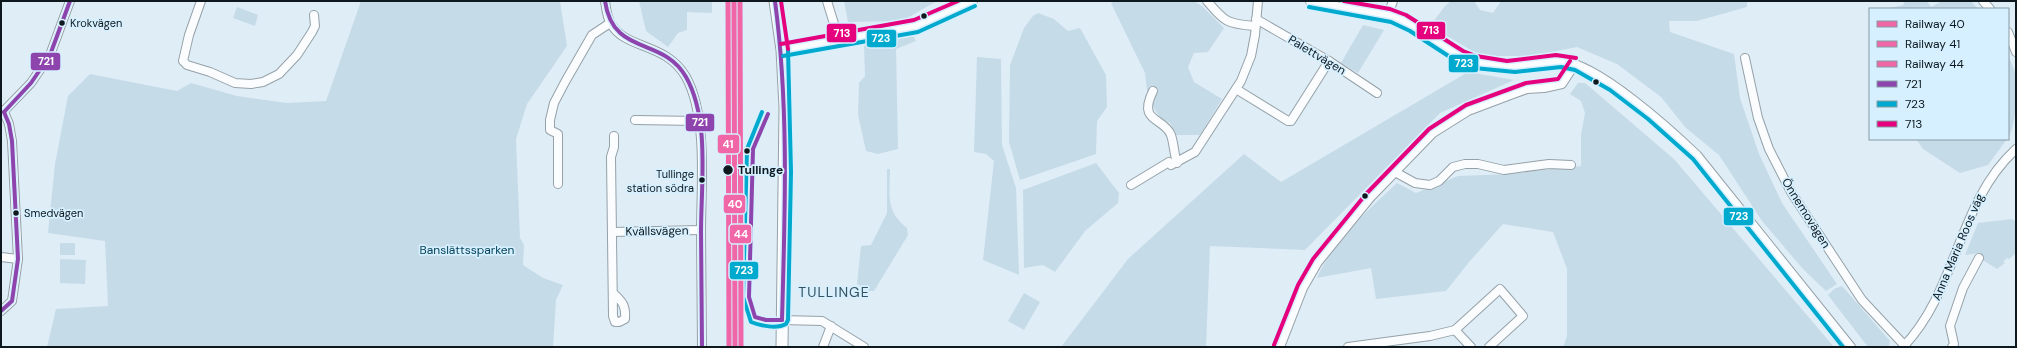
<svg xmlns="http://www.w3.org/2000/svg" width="2017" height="348" viewBox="0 0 2017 348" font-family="'DM Sans',sans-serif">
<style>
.green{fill:#c6dbe8}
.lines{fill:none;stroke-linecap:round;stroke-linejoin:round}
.minor-casing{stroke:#95a1a8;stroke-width:10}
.major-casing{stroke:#95a1a8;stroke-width:13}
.minor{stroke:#fafcfe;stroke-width:8}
.major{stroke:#fafcfe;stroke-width:11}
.bus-1-casing{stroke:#d6f0ff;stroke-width:7}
.bus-2-casing{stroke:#d6f0ff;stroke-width:7}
.bus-3-casing{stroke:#d6f0ff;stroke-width:7}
.bus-1{stroke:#8e44ad;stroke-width:4}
.bus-2{stroke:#00a9ce;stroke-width:4}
.bus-3{stroke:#e5007d;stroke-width:4}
.rail-1-casing{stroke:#d6f0ff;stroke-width:8}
.rail-2-casing{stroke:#d6f0ff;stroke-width:8}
.rail-3-casing{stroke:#d6f0ff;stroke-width:8}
.rail-1{stroke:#f166a7;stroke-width:5}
.rail-2{stroke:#f166a7;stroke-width:5}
.rail-3{stroke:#f166a7;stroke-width:5}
.bus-dot{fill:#0d191f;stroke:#d6f0ff;stroke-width:1.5}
.labels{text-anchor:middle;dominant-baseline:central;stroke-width:3.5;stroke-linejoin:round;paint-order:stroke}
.bus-label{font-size:11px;fill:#0d191f;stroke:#d6f0ff;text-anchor:start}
.street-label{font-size:12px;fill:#0d191f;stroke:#d6f0ff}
.stop-label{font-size:12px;font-weight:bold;fill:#0d191f;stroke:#d6f0ff;text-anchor:start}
.park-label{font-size:12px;fill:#07445b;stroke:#d6f0ff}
.quarter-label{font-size:14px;letter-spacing:1px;fill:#355260;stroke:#d6f0ff}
.line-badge{stroke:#d6f0ff;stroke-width:1.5}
.badge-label{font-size:11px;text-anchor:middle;font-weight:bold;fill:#fff}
</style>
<rect width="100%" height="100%" fill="#dfedf6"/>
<g class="green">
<polygon points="361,1 560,1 567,46 527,104 516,139 520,238 524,245 523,265 543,278 563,285 556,300 553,347 47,347 56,309 108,306 105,241 48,233 55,164 68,96 90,74 177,91 191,83 237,96 287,103 326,101"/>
<polygon points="639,1 712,1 712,13 687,12 687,30 678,33 668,47 646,31"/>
<polygon points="844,1 937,1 902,21 848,22"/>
<polygon points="1115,1 1194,1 1202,6 1224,28 1208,52 1194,53 1188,67 1194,82 1222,99 1200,135 1176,135 1170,123 1160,118 1154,108 1147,90 1145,73 1111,3"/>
<polygon points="1451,1 1474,1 1480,10 1493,13 1501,1 1747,1 1747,7 1697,21 1669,21 1670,32 1734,54 1740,98 1759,154 1782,203 1837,284 1826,291 1803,269 1762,221 1719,155 1686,128 1661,97 1617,64 1577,47 1532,56 1481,56 1430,26 1445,6"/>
<polygon points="1905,1 1927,1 1931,7 1942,1 1971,1 1978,9 1885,9 1903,5"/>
<polygon points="237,7 258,15 255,26 233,18"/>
<polygon points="1038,13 1054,19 1068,31 1080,28 1106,75 1107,107 1097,121 1096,154 1020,180 1009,142 1010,65 1024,28 1033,16"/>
<polygon points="1363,25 1384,30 1358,73 1341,63"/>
<polygon points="913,35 916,41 896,49 898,149 878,154 866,151 858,115 859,83 865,76 864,44 882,44"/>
<path d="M2008,56C2011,62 2015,70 2016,77C2017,91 2016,127 2008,138Z"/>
<polygon points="977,57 1001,59 1002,145 1016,188 1019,275 983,260 994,161 986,154 974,152"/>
<polygon points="1468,72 1514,80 1440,113 1305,250 1210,246 1206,347 1061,347 1128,259 1244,154 1281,182"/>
<path d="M1578,83H1585L1674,159L1834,347H1563L1567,336V269L1553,232L1503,224L1470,261L1446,291L1376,299L1371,268L1317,278C1331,243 1370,208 1397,183L1416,193L1458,176L1509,174L1581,166V135L1585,113L1581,101L1570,94Z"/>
<polygon points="1916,139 2007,139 1988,165 1960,173 1923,149"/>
<polygon points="1096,163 1119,193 1118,203 1085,231 1055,272 1043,265 1024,268 1023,190"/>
<path d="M887,169H890C890,194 885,211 907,228L908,235L874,291H869L857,284L861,246L871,245L887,213Z"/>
<polygon points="2012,219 2016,222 2016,253 2009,259 2007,258 2003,262 2005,263 1997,269 1981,259 1980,253 1965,255 1978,223"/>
<rect x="60" y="243" width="15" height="12"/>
<polygon points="60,259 86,260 85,284 60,283"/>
<polygon points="1842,286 1890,341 1889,347 1868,347 1828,295 1834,289"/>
<polygon points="1024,293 1040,302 1024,330 1008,321"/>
</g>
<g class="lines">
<g class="minor-casing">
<g id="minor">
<polyline points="201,1 189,35 183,61 187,65 210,72 235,83 251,84 263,82 279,74 297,55 312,32 315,26 314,15"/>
<path d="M605,1C606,8 607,18 611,24C626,50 666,42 686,77C708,117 701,186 701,232C701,270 702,309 702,347"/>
<polyline points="827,1 839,40"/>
<path d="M1207,1C1225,22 1227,24 1255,26"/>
<path d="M1310,1C1340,9 1375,8 1404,21C1429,32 1448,55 1475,62C1492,66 1511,68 1529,65C1540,63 1550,60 1562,61C1598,64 1670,129 1697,155L1851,347"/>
<polyline points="1983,1 1990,9"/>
<polyline points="1388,15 1393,1"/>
<polyline points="1256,19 1329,61 1377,93"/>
<polyline points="2008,32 2016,52"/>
<polyline points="782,50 916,26 973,1"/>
<polyline points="1745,58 1758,118 1769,149 1791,192 1862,300 1906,347"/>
<polyline points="1236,89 1288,121 1291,121 1329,61"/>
<path d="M1153,91C1137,123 1164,117 1171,135C1174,144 1174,154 1177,163"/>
<polyline points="1,114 31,83 50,55 70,1"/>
<polyline points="635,120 699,121"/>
<polyline points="1395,172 1415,183 1430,185 1439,181 1453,167 1465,164 1478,164 1504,170 1549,164 1571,165"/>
<polyline points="558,184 558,134 550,130 550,120 554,103 565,82 592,35 610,23"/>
<polyline points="1131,185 1169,162 1171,165 1195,152 1241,81 1251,56 1255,35 1258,1"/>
<polyline points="612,232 701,230"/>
<polyline points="1,257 18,259"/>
<path d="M613,293C623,302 626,306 625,319L619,322H615L613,316L611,157L614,147V136"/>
<polyline points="1,311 12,301 18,259 12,141 9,124 4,112"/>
<polyline points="782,320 822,321 864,347"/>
<polyline points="1455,330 1471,347"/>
<polyline points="823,347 831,326"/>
<polyline points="1280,347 1303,288 1318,262 1370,198 1433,133 1468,111 1513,94 1527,89 1544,88 1562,84 1575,64"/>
<polyline points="1348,347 1430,336 1455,330 1500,289 1523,316 1489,347"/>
<path d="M1903,347C1958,290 1957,203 2016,149"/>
<polyline points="1952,347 1954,344 1950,326 1963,288 1979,258"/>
</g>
</g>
<g class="major-casing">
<polyline id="major" points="775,1 782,50 785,108 782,347"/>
</g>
<use href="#minor" class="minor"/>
<use href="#major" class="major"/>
<g class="bus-1-casing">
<g id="bus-1">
<path d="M605,1C613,57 663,36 686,77C710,119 701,185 701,232C701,270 702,309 702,347"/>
<path d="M775,1C789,107 785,213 782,320"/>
<polyline points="4,112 31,83 50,55 70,1"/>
<polyline points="768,114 753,149 749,297 755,317 766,320 782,320"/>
<polyline points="1,311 12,301 18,259 12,141 9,124 4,112"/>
</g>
</g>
<g class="bus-2-casing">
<g id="bus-2">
<polyline points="1309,7 1391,22 1410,31 1453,59 1474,68 1515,72 1561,67 1575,70 1610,90 1648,119 1693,159 1843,347"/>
<polyline points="783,56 918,32 975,6"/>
<path d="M762,112L747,149L743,297L751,322C761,326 777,329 786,324L788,320L791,172L788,50"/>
</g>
</g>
<g class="bus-3-casing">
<g id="bus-3">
<polyline points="781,1 788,49"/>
<polyline points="1344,1 1390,9 1406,15 1463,51 1476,56 1507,61 1556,55 1576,58"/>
<polyline points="781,44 914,20 958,1"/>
<polyline points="1274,345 1298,285 1313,259 1366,194 1429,129 1466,105 1526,83 1558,79 1570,61"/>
</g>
</g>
<use href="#bus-1" class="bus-1"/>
<use href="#bus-2" class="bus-2"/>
<use href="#bus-3" class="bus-3"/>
<g class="rail-1-casing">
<polyline id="rail-1" points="734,1 735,347"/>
</g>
<g class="rail-2-casing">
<polyline id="rail-2" points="728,1 729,347"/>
</g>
<g class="rail-3-casing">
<polyline id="rail-3" points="740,1 741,347"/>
</g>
<use href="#rail-1" class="rail-1"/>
<use href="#rail-2" class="rail-2"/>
<use href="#rail-3" class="rail-3"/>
</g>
<g class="bus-dot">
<circle cx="924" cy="16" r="3.5"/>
<circle cx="62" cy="23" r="3.5"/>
<circle cx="1596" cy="82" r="3.5"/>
<circle cx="747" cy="151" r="3.5"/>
<circle cx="728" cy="170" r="5.5"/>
<circle cx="702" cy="180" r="3.5"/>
<circle cx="1365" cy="196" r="3.5"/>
<circle cx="16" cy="213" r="3.5"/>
</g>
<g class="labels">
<g class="bus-label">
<text x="70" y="23">Krokvägen</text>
<text x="694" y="174" text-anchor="end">Tullinge<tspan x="694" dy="14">station södra</tspan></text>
<text x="24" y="213">Smedvägen</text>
</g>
<g class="street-label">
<text transform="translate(1317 55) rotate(31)">Palettvägen</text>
<text transform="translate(1806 213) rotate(58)">Önnemovägen</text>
<text transform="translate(657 231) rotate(-1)">Kvällsvägen</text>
<text transform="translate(1958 247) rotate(-67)">Anna Maria Roos väg</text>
</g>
<g class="stop-label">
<text x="738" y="170">Tullinge</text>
</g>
<g class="park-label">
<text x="467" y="250">Banslättssparken</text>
</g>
<g class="quarter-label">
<text x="834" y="292">TULLINGE</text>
</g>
</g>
<g class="line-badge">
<rect x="1416" y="21" width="30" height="19" rx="4" fill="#e5007d"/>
<rect x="826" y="23" width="31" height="20" rx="4" fill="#e5007d"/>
<rect x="866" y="29" width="31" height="19" rx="4" fill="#00a9ce"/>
<rect x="30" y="52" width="31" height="19" rx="4" fill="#8e44ad"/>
<rect x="1448" y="54" width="31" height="19" rx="4" fill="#00a9ce"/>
<rect x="685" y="113" width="30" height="19" rx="4" fill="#8e44ad"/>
<rect x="717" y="134" width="23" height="20" rx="4" fill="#f166a7"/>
<rect x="723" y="194" width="23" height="20" rx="4" fill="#f166a7"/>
<rect x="1723" y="207" width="31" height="19" rx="4" fill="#00a9ce"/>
<rect x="729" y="224" width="23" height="20" rx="4" fill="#f166a7"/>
<rect x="729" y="261" width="30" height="19" rx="4" fill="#00a9ce"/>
</g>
<g class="badge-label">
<text x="1431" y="34">713</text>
<text x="842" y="37">713</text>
<text x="881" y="42">723</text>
<text x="46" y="65">721</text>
<text x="1464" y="67">723</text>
<text x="700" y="126">721</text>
<text x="728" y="148">41</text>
<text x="735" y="208">40</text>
<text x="1739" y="220">723</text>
<text x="741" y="238">44</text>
<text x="744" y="274">723</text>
</g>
<rect width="2017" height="348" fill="none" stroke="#0d191f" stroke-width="4"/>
<rect x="1869" y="8" width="140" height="132" fill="#d6f0ff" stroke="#869aa5"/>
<rect x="1877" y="21" width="20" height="6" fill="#f166a7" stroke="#869aa5"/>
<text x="1905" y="28" font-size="12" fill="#0d191f">Railway 40</text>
<rect x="1877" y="41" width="20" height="6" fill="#f166a7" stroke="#869aa5"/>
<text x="1905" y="48" font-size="12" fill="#0d191f">Railway 41</text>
<rect x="1877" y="61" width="20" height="6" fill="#f166a7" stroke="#869aa5"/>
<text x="1905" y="68" font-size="12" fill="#0d191f">Railway 44</text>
<rect x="1877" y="81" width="20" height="6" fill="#8e44ad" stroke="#869aa5"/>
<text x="1905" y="88" font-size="12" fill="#0d191f">721</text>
<rect x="1877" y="101" width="20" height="6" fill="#00a9ce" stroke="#869aa5"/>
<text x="1905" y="108" font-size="12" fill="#0d191f">723</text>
<rect x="1877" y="121" width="20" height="6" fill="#e5007d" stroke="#869aa5"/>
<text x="1905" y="128" font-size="12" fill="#0d191f">713</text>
</svg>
